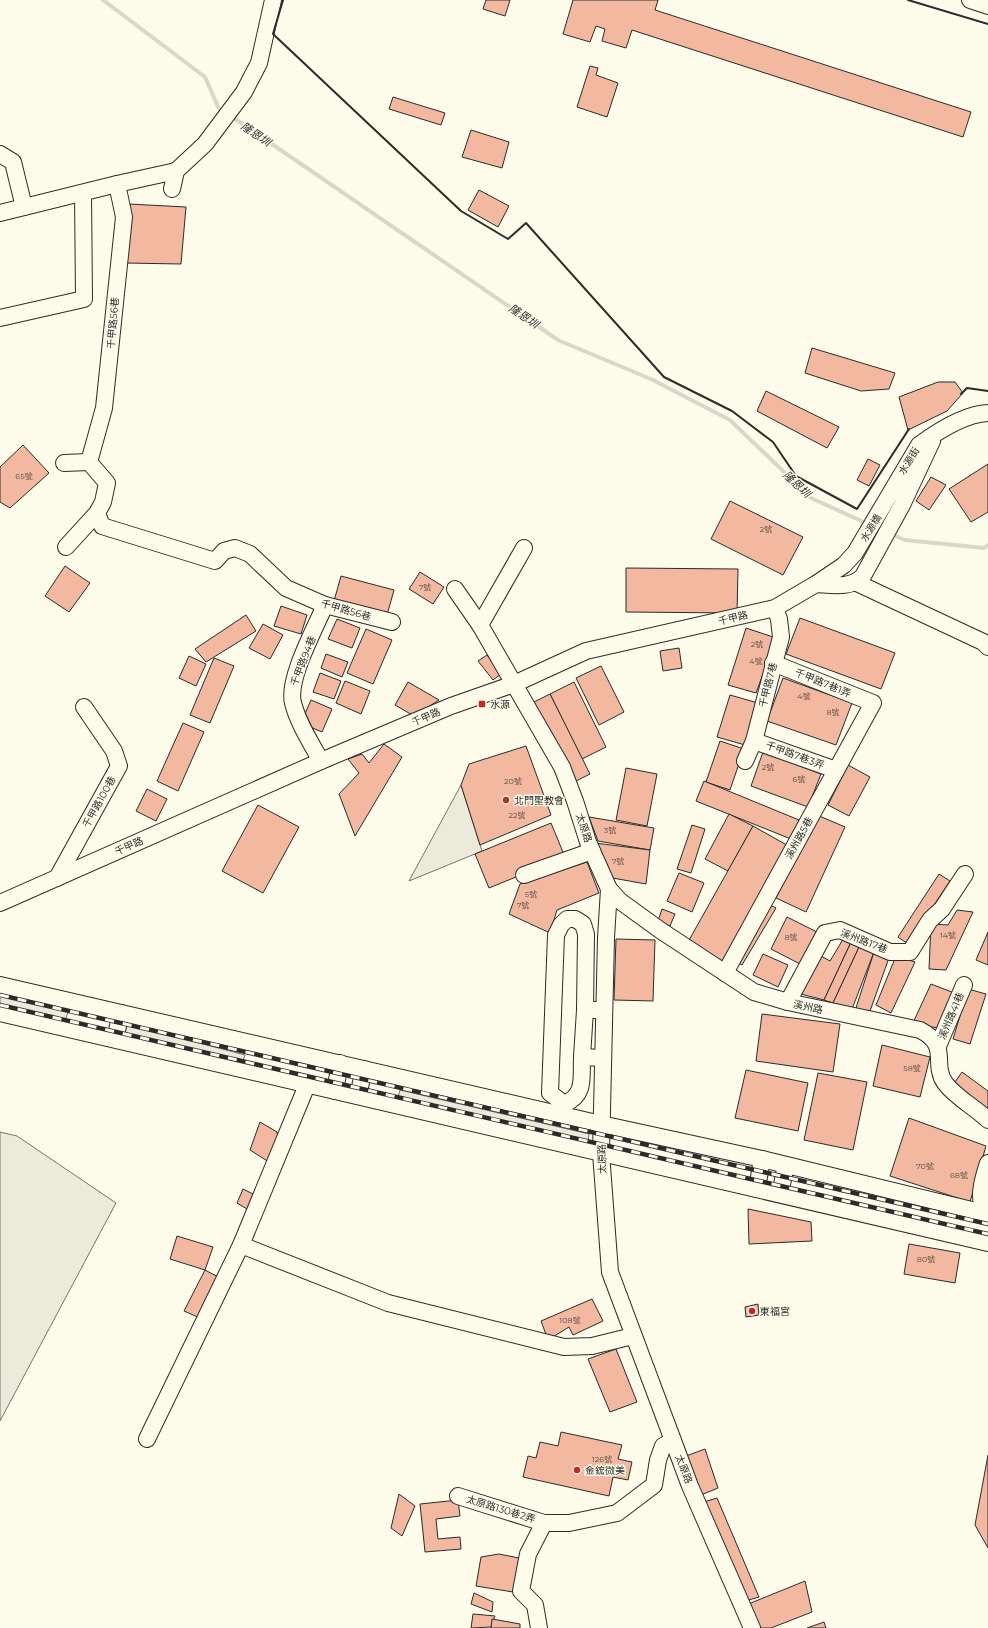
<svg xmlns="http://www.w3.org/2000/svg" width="988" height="1628" viewBox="0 0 988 1628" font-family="Montserrat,'Noto Sans TC',sans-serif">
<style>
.green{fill:#ecebdb;stroke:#74746e}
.parking{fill:#eceadb;stroke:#74746e}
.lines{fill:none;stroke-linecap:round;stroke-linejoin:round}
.stream{stroke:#d8d7c9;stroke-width:4}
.building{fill:#f2b8a0;stroke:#2b2b2b}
.minor-casing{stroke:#2b2b2b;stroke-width:18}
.minor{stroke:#fdfbea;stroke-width:16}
.rail-casing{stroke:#2b2b2b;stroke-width:4.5}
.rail{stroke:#fdfbea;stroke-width:3;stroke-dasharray:9;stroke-linecap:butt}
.wall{stroke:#2b2b2b;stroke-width:2}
.poi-dot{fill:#c62828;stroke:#fdfbea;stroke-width:1.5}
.labels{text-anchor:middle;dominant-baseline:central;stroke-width:3;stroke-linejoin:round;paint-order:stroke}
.number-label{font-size:8px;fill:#5d4e48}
.street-label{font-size:10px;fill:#2b2b2b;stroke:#fdfbea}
.poi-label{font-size:10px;fill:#2b2b2b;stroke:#fdfbea;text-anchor:start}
.water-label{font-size:11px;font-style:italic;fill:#2b2b2b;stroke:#fdfbea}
</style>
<rect width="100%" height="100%" fill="#fdfbea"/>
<g class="green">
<polygon points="127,1024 245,1055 242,1063 124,1038"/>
<polygon points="0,1132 17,1136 116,1203 0,1421"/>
</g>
<g class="parking">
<polygon points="461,785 482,851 409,881"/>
<polygon points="0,994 68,1012 64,1024 0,1010"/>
<polygon points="400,1090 589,1134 588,1143 397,1101"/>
</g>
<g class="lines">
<g class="stream">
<polyline points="103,0 205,77 219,109 225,113"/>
<polyline points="231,116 558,340 653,380 730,420 811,498 868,524"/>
<polyline points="891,534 905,540 984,548 988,545"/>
</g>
</g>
<g class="building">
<polygon points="486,0 510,0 505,16 483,9"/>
<polygon points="573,0 658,0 655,10 971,112 963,137 632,30 626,48 602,41 605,29 596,26 590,42 563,34"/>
<polygon points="590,66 598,68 596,75 618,83 607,117 577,107"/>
<polygon points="393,97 445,113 441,125 389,109"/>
<polygon points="471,130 509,142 502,168 462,157"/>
<polygon points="479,190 509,206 498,227 468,210"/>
<polygon points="129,204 186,207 181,264 125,263"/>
<polygon points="812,348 895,373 889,389 861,391 805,373"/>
<polygon points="938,382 955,382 963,393 947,411 908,430 899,397"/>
<polygon points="766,391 839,427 827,448 757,411"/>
<polygon points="23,445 49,473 10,508 0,502 0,467"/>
<polygon points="868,459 880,465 869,486 857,480"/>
<polygon points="988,464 988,512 971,522 949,489"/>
<polygon points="931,477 946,485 929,510 916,501"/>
<polygon points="730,501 803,537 783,575 711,539"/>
<polygon points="65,566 90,583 69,612 45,596"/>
<polygon points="626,568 738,569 737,613 626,612"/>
<polygon points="420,572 444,587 433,604 409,589"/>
<polygon points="341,576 394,590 387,615 334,601"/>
<polygon points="281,606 307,615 301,634 274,626"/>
<polygon points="246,615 256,631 206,662 195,649"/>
<polygon points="800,618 895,653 881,689 786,654"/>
<polygon points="337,619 360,628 352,648 328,639"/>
<polygon points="263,624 283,635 270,659 249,648"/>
<polygon points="746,628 776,638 756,693 728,685"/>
<polygon points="366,629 392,640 373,684 347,673"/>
<polygon points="679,648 682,668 663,671 660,651"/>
<polygon points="326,654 348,662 342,677 321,668"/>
<polygon points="487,655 501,674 493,680 478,661"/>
<polygon points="189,656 206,664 196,686 179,678"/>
<polygon points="214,658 234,666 210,723 190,715"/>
<polygon points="601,666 624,712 599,725 576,678"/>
<polygon points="320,673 341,681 334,699 313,692"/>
<polygon points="783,678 852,703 836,745 767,721"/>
<polygon points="345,681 370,691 361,714 336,703"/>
<polygon points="408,682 439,700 414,716 395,705"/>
<polygon points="574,682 606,747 582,759 550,694"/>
<polygon points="550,694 590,774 574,782 534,702"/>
<polygon points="730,695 758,703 745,745 717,737"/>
<polygon points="311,700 332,709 322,732 301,723"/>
<polygon points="183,723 204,732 178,791 157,781"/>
<polygon points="720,741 744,749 730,790 706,782"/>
<polygon points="384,744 402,757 355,836 339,794 359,773 348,759 362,754 369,763"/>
<polygon points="526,746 551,815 480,845 461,785 469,764"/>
<polygon points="763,752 821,774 808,807 751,786"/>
<polygon points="848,765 870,777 849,816 828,805"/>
<polygon points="626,768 657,774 647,826 616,820"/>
<polygon points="704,781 799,820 791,839 696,801"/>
<polygon points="147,789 167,799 156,821 136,811"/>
<polygon points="258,805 299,827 263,893 222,871"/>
<polygon points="729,814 753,826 728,871 705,859"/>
<polygon points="817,815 845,827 806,912 776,898"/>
<polygon points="589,817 654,828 650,850 598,841"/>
<polygon points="551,823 565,857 489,888 475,854"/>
<polygon points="692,825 705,829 691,873 677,869"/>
<polygon points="753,826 792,848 727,964 688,942"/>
<polygon points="595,843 650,850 646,884 607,877"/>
<polygon points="587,862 599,893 557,910 550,933 509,914 520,884"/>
<polygon points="679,873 704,883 692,912 667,901"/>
<polygon points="939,874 950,881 908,944 898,937"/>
<polygon points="768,904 776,908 742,965 734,960"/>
<polygon points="662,909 675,914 670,926 658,921"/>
<polygon points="957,910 973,912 946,970 929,969 931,924 948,925"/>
<polygon points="787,917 817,932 800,964 771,949"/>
<polygon points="988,932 988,965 976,960"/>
<polygon points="845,936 852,940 824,1000 801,994 821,956 830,961"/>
<polygon points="616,939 655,940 653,1001 614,1000"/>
<polygon points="852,940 860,945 833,1003 824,1000"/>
<polygon points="860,945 874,952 852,1009 833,1003"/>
<polygon points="874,952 890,955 870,1011 855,1011"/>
<polygon points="763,954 788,965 778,987 753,975"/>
<polygon points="896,956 915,962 891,1013 876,1005"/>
<polygon points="931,984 957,994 941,1028 912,1025"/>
<polygon points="968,989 986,994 970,1044 953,1039"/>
<polygon points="762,1014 840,1024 833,1072 756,1061"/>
<polygon points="882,1045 930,1057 920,1097 873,1086"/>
<polygon points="746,1070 808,1083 798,1131 735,1118"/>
<polygon points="962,1072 988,1091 988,1109 953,1085"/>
<polygon points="818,1073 867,1082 853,1150 804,1140"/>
<polygon points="909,1118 986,1146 970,1202 890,1176"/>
<polygon points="260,1122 277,1132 279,1147 272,1164 250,1150"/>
<polygon points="243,1189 257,1196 252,1212 237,1203"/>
<polygon points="748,1209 811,1222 812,1241 749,1244"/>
<polygon points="177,1236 213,1247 205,1270 170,1259"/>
<polygon points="909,1244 960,1253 955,1283 904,1274"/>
<polygon points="205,1270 222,1279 202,1319 184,1311"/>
<polygon points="592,1299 603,1321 573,1335 569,1327 548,1340 541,1321"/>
<polygon points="758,1304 759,1315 746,1317 745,1307"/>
<polygon points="616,1349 637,1402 610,1412 588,1359"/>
<polygon points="561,1432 622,1445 618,1459 632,1462 628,1480 613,1477 609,1496 523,1477 528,1456 536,1458 540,1442 558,1446"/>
<polygon points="705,1449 718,1488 701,1495 686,1456"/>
<polygon points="988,1455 988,1548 975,1525"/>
<polygon points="399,1494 415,1506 402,1536 391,1528"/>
<polygon points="717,1498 759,1597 745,1601 704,1502"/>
<polygon points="458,1500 460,1516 436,1519 438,1539 460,1537 461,1549 425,1552 420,1504"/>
<polygon points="499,1554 519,1558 513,1592 476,1586 481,1557"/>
<polygon points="805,1581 812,1612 771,1628 755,1628 746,1605"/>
<polygon points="474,1593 493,1602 492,1612 471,1604"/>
<polygon points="473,1614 495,1616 491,1627 471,1628"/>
<polygon points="492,1619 520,1624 520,1628 491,1628"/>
<polygon points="824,1622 826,1628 807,1628"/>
</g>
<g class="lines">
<g class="minor-casing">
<g id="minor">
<polyline points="970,0 988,6"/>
<polyline points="0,154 13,162 24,207"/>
<polyline points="172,189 176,171 205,144 244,92 259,63 273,0"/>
<polyline points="0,213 117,184"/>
<polyline points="0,318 84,299 83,193"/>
<polyline points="64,463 89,462"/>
<polyline points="97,513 102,526 215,561 224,551 235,548 250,554 286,588 325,605 392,622"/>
<polyline points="66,547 97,513 103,502 107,483 89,462 104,408 124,217 117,184 176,171"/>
<polyline points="524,548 480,625 562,767 575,801 588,842 609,889 606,938 601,1153 610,1272 690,1486 752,1628"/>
<polyline points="857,583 983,642 988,647"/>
<path d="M816,584C832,585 851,589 863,576L902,505L932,441"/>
<polyline points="455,589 480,625"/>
<polyline points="754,741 836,770"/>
<path d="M321,761C311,743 298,723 293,703C287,679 315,629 325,605"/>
<polyline points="745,761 754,741 781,637 779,619 775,608"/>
<polyline points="524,875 592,851"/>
<polyline points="57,878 119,766 114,751 84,707"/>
<path d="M609,889L620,901L660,930L754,992L788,1002L920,1030C951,1046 931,1063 945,1083C956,1098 975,1107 988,1120"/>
<path d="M0,903L321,761L451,706L514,684L586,651L775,608L816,584L844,565L855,553L919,445C938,431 964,414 988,413"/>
<polyline points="725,973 873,703 773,663"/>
<polyline points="0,985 601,1124 762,1159 988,1214"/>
<polyline points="788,1002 825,933 840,930 890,952 910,952 930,920 942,909 965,874"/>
<polyline points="0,1013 988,1243"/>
<polyline points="115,1039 121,1013"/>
<polyline points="938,1046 964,985"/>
<polyline points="582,1057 585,1010"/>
<path d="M602,1058L582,1057C581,1078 586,1095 564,1104L550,1093L556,935L561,925L567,919H575L583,924L586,934L585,1010H604"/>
<polyline points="335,1091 340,1063"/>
<polyline points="358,1096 364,1069"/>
<path d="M988,1163C983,1179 975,1201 988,1216"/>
<polyline points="757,1189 762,1159"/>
<polyline points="780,1194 786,1165"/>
<polyline points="241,1245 388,1303 564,1347 592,1346 633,1336"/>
<polyline points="147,1439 241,1245 307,1085"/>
<polyline points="458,1496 544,1523 569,1523 617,1513 654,1485 658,1460 663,1446 673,1441"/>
<polyline points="539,1628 535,1605 521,1591 528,1554 544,1523"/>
</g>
</g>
<use href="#minor" class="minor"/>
<g class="rail-casing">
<g id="rail">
<polyline points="0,995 988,1224"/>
<polyline points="0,1005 988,1234"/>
</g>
</g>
<use href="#rail" class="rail"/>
<g class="wall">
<polyline points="283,0 273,34 461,211 508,239 526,223 664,377 732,411 773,442 796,476 857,509 909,429"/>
<polyline points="908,0 988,24"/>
<polyline points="961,394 967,388 988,391"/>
</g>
</g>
<g class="poi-dot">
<rect x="478" y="700" width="8" height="8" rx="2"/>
<circle cx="506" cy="800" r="4"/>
<circle cx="752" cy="1311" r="4"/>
<circle cx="577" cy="1470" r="4"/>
</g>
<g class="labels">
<g class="number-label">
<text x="24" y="476">65號</text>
<text x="766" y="529">2號</text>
<text x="425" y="587">7號</text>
<text x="757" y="644">2號</text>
<text x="756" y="661">4號</text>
<text x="804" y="696">4號</text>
<text x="833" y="712">8號</text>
<text x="768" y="767">2號</text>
<text x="799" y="779">6號</text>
<text x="513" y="781">20號</text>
<text x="517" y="815">22號</text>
<text x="610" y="830">3號</text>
<text x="618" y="861">7號</text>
<text x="531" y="894">5號</text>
<text x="523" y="905">7號</text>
<text x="948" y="935">14號</text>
<text x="791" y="937">8號</text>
<text x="912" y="1068">58號</text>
<text x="925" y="1166">70號</text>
<text x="959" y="1175">68號</text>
<text x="926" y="1259">80號</text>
<text x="570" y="1320">108號</text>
<text x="602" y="1459">126號</text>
</g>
<g class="street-label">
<text transform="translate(113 323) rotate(-85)">千甲路56巷</text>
<text transform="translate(909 461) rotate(-58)">水源街</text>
<text transform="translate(871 528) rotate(-58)">水源橋</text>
<text transform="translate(346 610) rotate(16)">千甲路56巷</text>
<text transform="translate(733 618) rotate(-14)">千甲路</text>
<text transform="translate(303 661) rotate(-69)">千甲路94巷</text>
<text transform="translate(823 683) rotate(22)">千甲路7巷1弄</text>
<text transform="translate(768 685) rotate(-76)">千甲路7巷</text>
<text transform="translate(426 717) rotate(-23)">千甲路</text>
<text transform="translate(795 755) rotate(20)">千甲路7巷3弄</text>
<text transform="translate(99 802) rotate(-61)">千甲路100巷</text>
<text transform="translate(584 828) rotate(72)">太原路</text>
<text transform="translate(799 838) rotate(-61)">溪州路5巷</text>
<text transform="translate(129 846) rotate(-24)">千甲路</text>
<text transform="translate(864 941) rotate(21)">溪州路17巷</text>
<text transform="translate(808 1007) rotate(12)">溪州路</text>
<text transform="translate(951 1016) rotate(-67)">溪州路41巷</text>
<text transform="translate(602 1159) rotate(-92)">太原路</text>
<text transform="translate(684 1469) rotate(69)">太原路</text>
<text transform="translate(501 1509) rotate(17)">太原路130巷2弄</text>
</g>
<g class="poi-label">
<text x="490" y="704">水源</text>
<text x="514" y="800">北門聖教會</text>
<text x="760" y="1311">東福宮</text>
<text x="585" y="1470">金鋐微美</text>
</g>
<g class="water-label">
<text transform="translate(256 134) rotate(34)">隆恩圳</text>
<text transform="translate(524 316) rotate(34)">隆恩圳</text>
<text transform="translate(797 484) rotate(43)">隆恩圳</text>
</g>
</g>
</svg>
